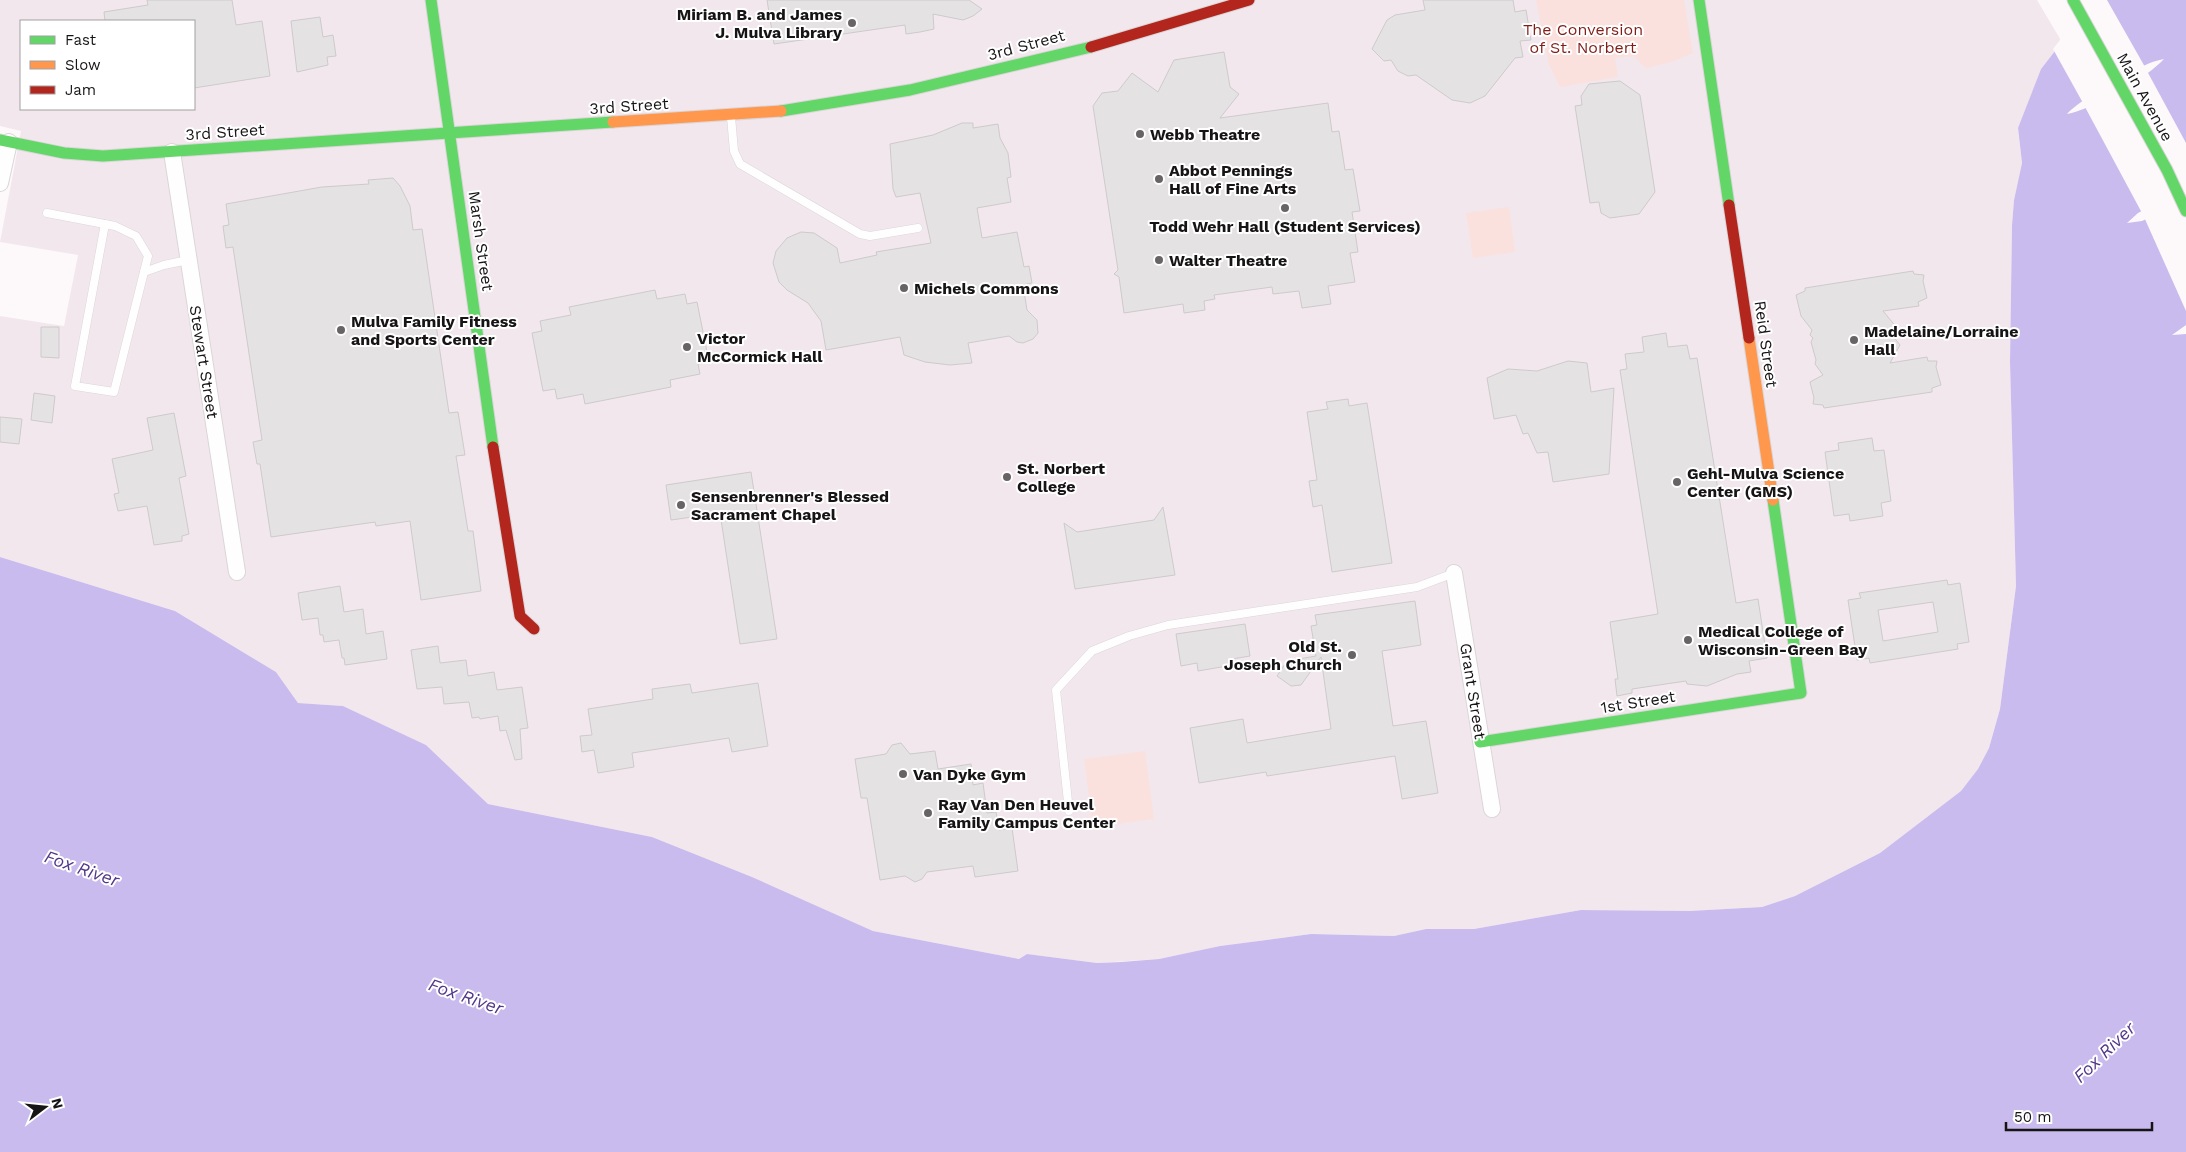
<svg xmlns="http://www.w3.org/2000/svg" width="2186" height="1152" viewBox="0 0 2186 1152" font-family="'Work Sans',sans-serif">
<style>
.built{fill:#f2e7ed;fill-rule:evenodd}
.green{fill:#fae1de}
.water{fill:#c9bbed;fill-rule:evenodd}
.pier{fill:#fdf9fb}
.building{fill:#e5e2e4;stroke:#cdcacc;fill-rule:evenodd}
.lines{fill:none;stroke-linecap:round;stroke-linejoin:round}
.lane-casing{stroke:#dad6d8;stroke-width:9}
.street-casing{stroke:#dad6d8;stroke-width:18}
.fast-casing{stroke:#dad6d8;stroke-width:13}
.slow-casing{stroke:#dad6d8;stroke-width:13}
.jam-casing{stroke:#dad6d8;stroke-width:13}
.lane{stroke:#fffefe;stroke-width:8}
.street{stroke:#fffefe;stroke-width:16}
.fast{stroke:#63d668;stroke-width:11}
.slow{stroke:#ff974d;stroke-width:11}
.jam{stroke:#b3261e;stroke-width:11}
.poi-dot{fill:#686466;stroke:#fff;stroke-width:2}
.labels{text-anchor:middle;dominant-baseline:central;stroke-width:4;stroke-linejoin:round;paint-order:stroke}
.poi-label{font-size:16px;font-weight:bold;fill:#171416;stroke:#fff;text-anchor:start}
.park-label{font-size:16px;fill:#7f1e18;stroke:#fff}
.street-label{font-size:16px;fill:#171416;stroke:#fff}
.water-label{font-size:18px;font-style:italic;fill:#53378a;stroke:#fff}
</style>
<rect width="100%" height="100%" fill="#fdf9fb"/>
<path class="built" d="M0,0H2037L2062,42L2041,69L2018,129L2022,163L2014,200L2012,225L2010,362L2016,586L2000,709L1989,748L1978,769L1961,791L1880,853L1795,896L1762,907L1689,911L1581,910L1474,929H1426L1394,936L1311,934L1220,946L1159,959L1097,963L1027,954L1019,959L873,931L752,877L652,837L488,804L426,745L343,706L298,703L276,672L175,611L0,557V316L64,326L78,255L0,242L21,131L0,126ZM21,21H194V109H21Z"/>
<g class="green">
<polygon points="1536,0 1684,0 1693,53 1672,62 1646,68 1633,56 1615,58 1618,77 1560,87 1549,65"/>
<polygon points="1509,207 1515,252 1473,258 1466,213"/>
<polygon points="1145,751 1154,819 1093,827 1084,759"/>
</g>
<path class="water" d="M2082,0H2186V188L2138,213L2127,223L2142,221L2186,199V325L2172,335L2186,334V1152H0V557L175,611L276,672L298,703L343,706L426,745L488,804L652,837L752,877L873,931L1019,959L1027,954L1097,963L1121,962L1159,959L1220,946L1311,934L1394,936L1426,929H1474L1581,910L1689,911L1762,907L1795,896L1880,853L1961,791L1978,769L1989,748L2000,709L2016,586L2010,362L2012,225L2014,200L2022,163L2018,128L2041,69L2062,42ZM2164,59C2148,77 2091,110 2067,114C2082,98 2142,62 2164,59Z"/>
<g class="pier">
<polygon points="2079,0 2107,0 2145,67 2083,103 2053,49 2060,40"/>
<polygon points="2147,71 2186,143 2186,191 2142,213 2085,107"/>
<polygon points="2186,196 2186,311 2144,217"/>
</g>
<g class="building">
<polygon points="147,0 232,0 236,25 262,21 270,76 194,88 194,21 105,21 104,12 148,5"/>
<polygon points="767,0 969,0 982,9 973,16 963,20 933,14 934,29 920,32 906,34 905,25 774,44"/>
<polygon points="1423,0 1513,0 1515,12 1526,10 1531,40 1520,41 1523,57 1515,58 1485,96 1470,103 1452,100 1416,75 1408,76 1398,71 1391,60 1384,61 1372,49 1387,20 1395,15 1425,10"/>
<polygon points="320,17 323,37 333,35 336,56 327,57 328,65 297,72 291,21"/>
<polygon points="1224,52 1230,87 1239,94 1220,118 1328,103 1332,132 1339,131 1345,170 1353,169 1360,211 1352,212 1358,252 1350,253 1355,282 1328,286 1331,304 1302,308 1299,291 1273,294 1272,287 1214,295 1215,299 1204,301 1205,310 1184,313 1183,304 1124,313 1119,277 1114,274 1118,270 1093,106 1102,93 1118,91 1132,73 1158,92 1174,60"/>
<polygon points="1620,81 1640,95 1655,192 1639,214 1610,218 1601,213 1599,202 1590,203 1575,106 1582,105 1581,96 1589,84"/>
<polygon points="962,123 973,123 973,128 998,124 1000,138 1008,153 1011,177 1007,178 1011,202 977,208 982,238 1017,232 1024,267 1029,266 1032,283 1023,285 1027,310 1037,320 1038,333 1033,339 1023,343 1017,342 1009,336 968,343 972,363 950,365 925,362 904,355 900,337 826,350 821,321 808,303 787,290 779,282 773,263 776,251 787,238 801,232 814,233 837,248 840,263 877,255 876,252 931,243 920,193 896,197 893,189 890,144 933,135"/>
<polygon points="393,178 400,186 410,206 413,230 422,229 449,413 458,412 465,455 456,456 468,531 473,531 481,591 421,600 410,521 376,526 375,522 271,537 260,464 257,464 253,442 262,440 233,247 226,248 223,226 229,225 226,204 322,187 369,184 368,180"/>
<polygon points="1913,271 1914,274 1924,275 1923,281 1927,298 1918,302 1919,306 1883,311 1897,328 1893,336 1900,345 1890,363 1927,357 1928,361 1937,361 1936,367 1941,385 1932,388 1932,392 1824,408 1823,405 1813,404 1814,398 1810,382 1823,375 1815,364 1816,360 1811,342 1813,338 1810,335 1812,330 1801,316 1796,295 1805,291 1805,288"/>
<polygon points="655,290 657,299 685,294 687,304 697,302 709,362 698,364 700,374 670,380 671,387 585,404 583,394 557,399 555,389 543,391 532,333 542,331 540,321 571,315 569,307"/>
<polygon points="41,327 59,327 59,358 41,357"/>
<polygon points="1666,333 1668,347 1687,345 1690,359 1697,358 1736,603 1758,599 1767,658 1749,661 1751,672 1737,674 1707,686 1687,684 1686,681 1632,689 1632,693 1617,696 1615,679 1618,679 1610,622 1658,614 1620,370 1627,369 1625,354 1644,352 1642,337"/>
<polygon points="1568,361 1587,363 1591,392 1614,388 1609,474 1553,482 1548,452 1537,453 1528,433 1523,434 1516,415 1494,419 1487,378 1508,369 1537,371"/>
<polygon points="34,393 55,396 52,423 31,420"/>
<polygon points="1348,399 1349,406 1367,403 1392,563 1332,572 1322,505 1313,507 1309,481 1317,480 1307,412 1328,409 1326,402"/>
<polygon points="174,413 186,476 179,478 189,534 182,536 182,541 154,545 147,506 118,511 114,494 119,493 112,459 153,450 147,418"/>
<polygon points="0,417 22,419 19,444 0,442"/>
<polygon points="1872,438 1874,451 1884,450 1891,501 1881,503 1883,516 1850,521 1849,514 1834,516 1825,452 1839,450 1838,443"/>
<polygon points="751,472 777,639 740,644 720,513 671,520 666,485"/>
<polygon points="1163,507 1175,575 1075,589 1064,523 1077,532 1154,520"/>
<path d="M1947,580L1948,585L1960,583L1969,642L1957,644L1958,649L1870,663L1869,658L1857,660L1848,600L1861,598L1859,593ZM1933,602L1938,632L1883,641L1878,610Z"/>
<polygon points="340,586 344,612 363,609 366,634 383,631 387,659 345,665 344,658 342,658 339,640 324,642 323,635 320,635 318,618 302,620 298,593"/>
<polygon points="1415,601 1421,645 1382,651 1393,726 1426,721 1438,793 1402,799 1395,756 1267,776 1266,772 1199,783 1190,728 1243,719 1247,743 1331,729 1321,657 1301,685 1291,686 1277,676 1287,661 1316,656 1311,626 1317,625 1315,615"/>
<polygon points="1245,624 1250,656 1232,659 1233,665 1198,671 1197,663 1181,666 1176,634"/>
<polygon points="438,646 440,663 466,660 468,676 494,672 497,690 522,687 528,728 520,729 522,759 515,760 506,730 500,731 498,716 480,719 479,717 472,718 469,702 444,704 442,687 417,689 411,650"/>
<polygon points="758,683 768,746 732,752 729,738 632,753 634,767 598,773 594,750 582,752 580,736 592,735 588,709 653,699 652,689 690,684 692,693"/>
<polygon points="901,743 910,754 935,751 938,769 971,764 973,785 983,783 987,813 996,812 999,830 1012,828 1018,871 975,877 973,866 927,872 922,879 915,882 905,876 880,880 867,798 861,798 855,759 886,754 892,745"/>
</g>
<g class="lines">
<g class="lane-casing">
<g id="lane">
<polyline points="731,117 734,151 740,164 860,234 870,236 918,228"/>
<polyline points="47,213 115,226 136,236 148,256 144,272"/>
<polyline points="105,224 75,386 114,392 144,272 164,265 188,260"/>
<polyline points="1069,811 1056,690 1092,651 1129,636 1168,625 1417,587 1454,573"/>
</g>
</g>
<g class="street-casing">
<g id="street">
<polyline points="172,152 237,572"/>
<polyline points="0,183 9,142"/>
<polyline points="1454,573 1492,809"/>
</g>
</g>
<g class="fast-casing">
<g id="fast">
<polyline points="431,0 493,447"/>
<polyline points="1699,0 1729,205"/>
<polyline points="2073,0 2167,170 2186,211"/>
<polyline points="781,111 910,90 1091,47"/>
<polyline points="0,140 64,153 103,156 613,122"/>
<polyline points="1480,742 1801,693 1773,500"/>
</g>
</g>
<g class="slow-casing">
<g id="slow">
<polyline points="613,122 781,111"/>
<polyline points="1749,338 1773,500"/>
</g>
</g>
<g class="jam-casing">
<g id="jam">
<polyline points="1091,47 1249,0"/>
<polyline points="1729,205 1749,338"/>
<polyline points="493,447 520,616 534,629"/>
</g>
</g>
<use href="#lane" class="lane"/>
<use href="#street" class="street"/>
<use href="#fast" class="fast"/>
<use href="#slow" class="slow"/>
<use href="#jam" class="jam"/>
</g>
<g class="poi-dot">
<circle cx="852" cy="23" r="5"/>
<circle cx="1140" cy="134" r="5"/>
<circle cx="1159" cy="179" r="5"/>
<circle cx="1285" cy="208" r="5"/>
<circle cx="1159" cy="260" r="5"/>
<circle cx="904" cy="288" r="5"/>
<circle cx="341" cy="330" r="5"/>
<circle cx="1854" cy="340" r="5"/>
<circle cx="687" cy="347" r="5"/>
<circle cx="1007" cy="477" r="5"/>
<circle cx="1677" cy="482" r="5"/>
<circle cx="681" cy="505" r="5"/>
<circle cx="1688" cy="640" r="5"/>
<circle cx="1352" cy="655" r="5"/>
<circle cx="903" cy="774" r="5"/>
<circle cx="928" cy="813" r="5"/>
</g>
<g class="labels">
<g class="poi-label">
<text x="842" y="14" text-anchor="end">Miriam B. and James<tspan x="842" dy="18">J. Mulva Library</tspan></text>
<text x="1150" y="134">Webb Theatre</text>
<text x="1169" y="170">Abbot Pennings<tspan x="1169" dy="18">Hall of Fine Arts</tspan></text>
<text x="1285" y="226" text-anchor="middle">Todd Wehr Hall (Student Services)</text>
<text x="1169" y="260">Walter Theatre</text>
<text x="914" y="288">Michels Commons</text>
<text x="351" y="321">Mulva Family Fitness<tspan x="351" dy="18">and Sports Center</tspan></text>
<text x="1864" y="331">Madelaine/Lorraine<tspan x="1864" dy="18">Hall</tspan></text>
<text x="697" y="338">Victor<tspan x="697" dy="18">McCormick Hall</tspan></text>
<text x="1017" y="468">St. Norbert<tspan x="1017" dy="18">College</tspan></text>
<text x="1687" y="473">Gehl-Mulva Science<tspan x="1687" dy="18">Center (GMS)</tspan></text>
<text x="691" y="496">Sensenbrenner's Blessed<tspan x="691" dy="18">Sacrament Chapel</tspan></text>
<text x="1698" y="631">Medical College of<tspan x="1698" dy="18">Wisconsin-Green Bay</tspan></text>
<text x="1342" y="646" text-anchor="end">Old St.<tspan x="1342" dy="18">Joseph Church</tspan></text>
<text x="913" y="774">Van Dyke Gym</text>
<text x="938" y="804">Ray Van Den Heuvel<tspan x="938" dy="18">Family Campus Center</tspan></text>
</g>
<g class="park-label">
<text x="1583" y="29">The Conversion<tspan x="1583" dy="18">of St. Norbert</tspan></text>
</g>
<g class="street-label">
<text transform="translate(1026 45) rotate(-15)">3rd Street</text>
<text transform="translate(2145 97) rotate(61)">Main Avenue</text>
<text transform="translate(629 106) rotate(-4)">3rd Street</text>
<text transform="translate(225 132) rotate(-4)">3rd Street</text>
<text transform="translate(481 241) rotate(82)">Marsh Street</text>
<text transform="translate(1766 344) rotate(82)">Reid Street</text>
<text transform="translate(204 362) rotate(81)">Stewart Street</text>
<text transform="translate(1473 691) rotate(81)">Grant Street</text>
<text transform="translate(1638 702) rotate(-9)">1st Street</text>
</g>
<g class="water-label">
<text transform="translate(82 868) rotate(19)">Fox River</text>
<text transform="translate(466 996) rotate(19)">Fox River</text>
<text transform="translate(2104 1052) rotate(-44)">Fox River</text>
</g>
</g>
<rect x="20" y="20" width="175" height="90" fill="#ffffff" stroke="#a2a1a2"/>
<rect x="30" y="36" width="25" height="8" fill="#63d668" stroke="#a2a1a2"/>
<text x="65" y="45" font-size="15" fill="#171416">Fast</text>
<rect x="30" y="61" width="25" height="8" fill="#ff974d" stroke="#a2a1a2"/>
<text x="65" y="70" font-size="15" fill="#171416">Slow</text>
<rect x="30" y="86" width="25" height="8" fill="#b3261e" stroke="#a2a1a2"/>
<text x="65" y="95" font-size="15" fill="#171416">Jam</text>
<g transform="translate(45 1107) rotate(74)" stroke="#ffffff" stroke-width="4" paint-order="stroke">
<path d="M0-4L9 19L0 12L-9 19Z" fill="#171416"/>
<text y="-8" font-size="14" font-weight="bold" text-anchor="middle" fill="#171416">N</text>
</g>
<path d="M2006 1122v8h146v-8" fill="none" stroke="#171416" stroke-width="2.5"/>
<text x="2014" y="1122" font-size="15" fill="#171416" stroke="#ffffff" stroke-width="4" paint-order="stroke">50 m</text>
</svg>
